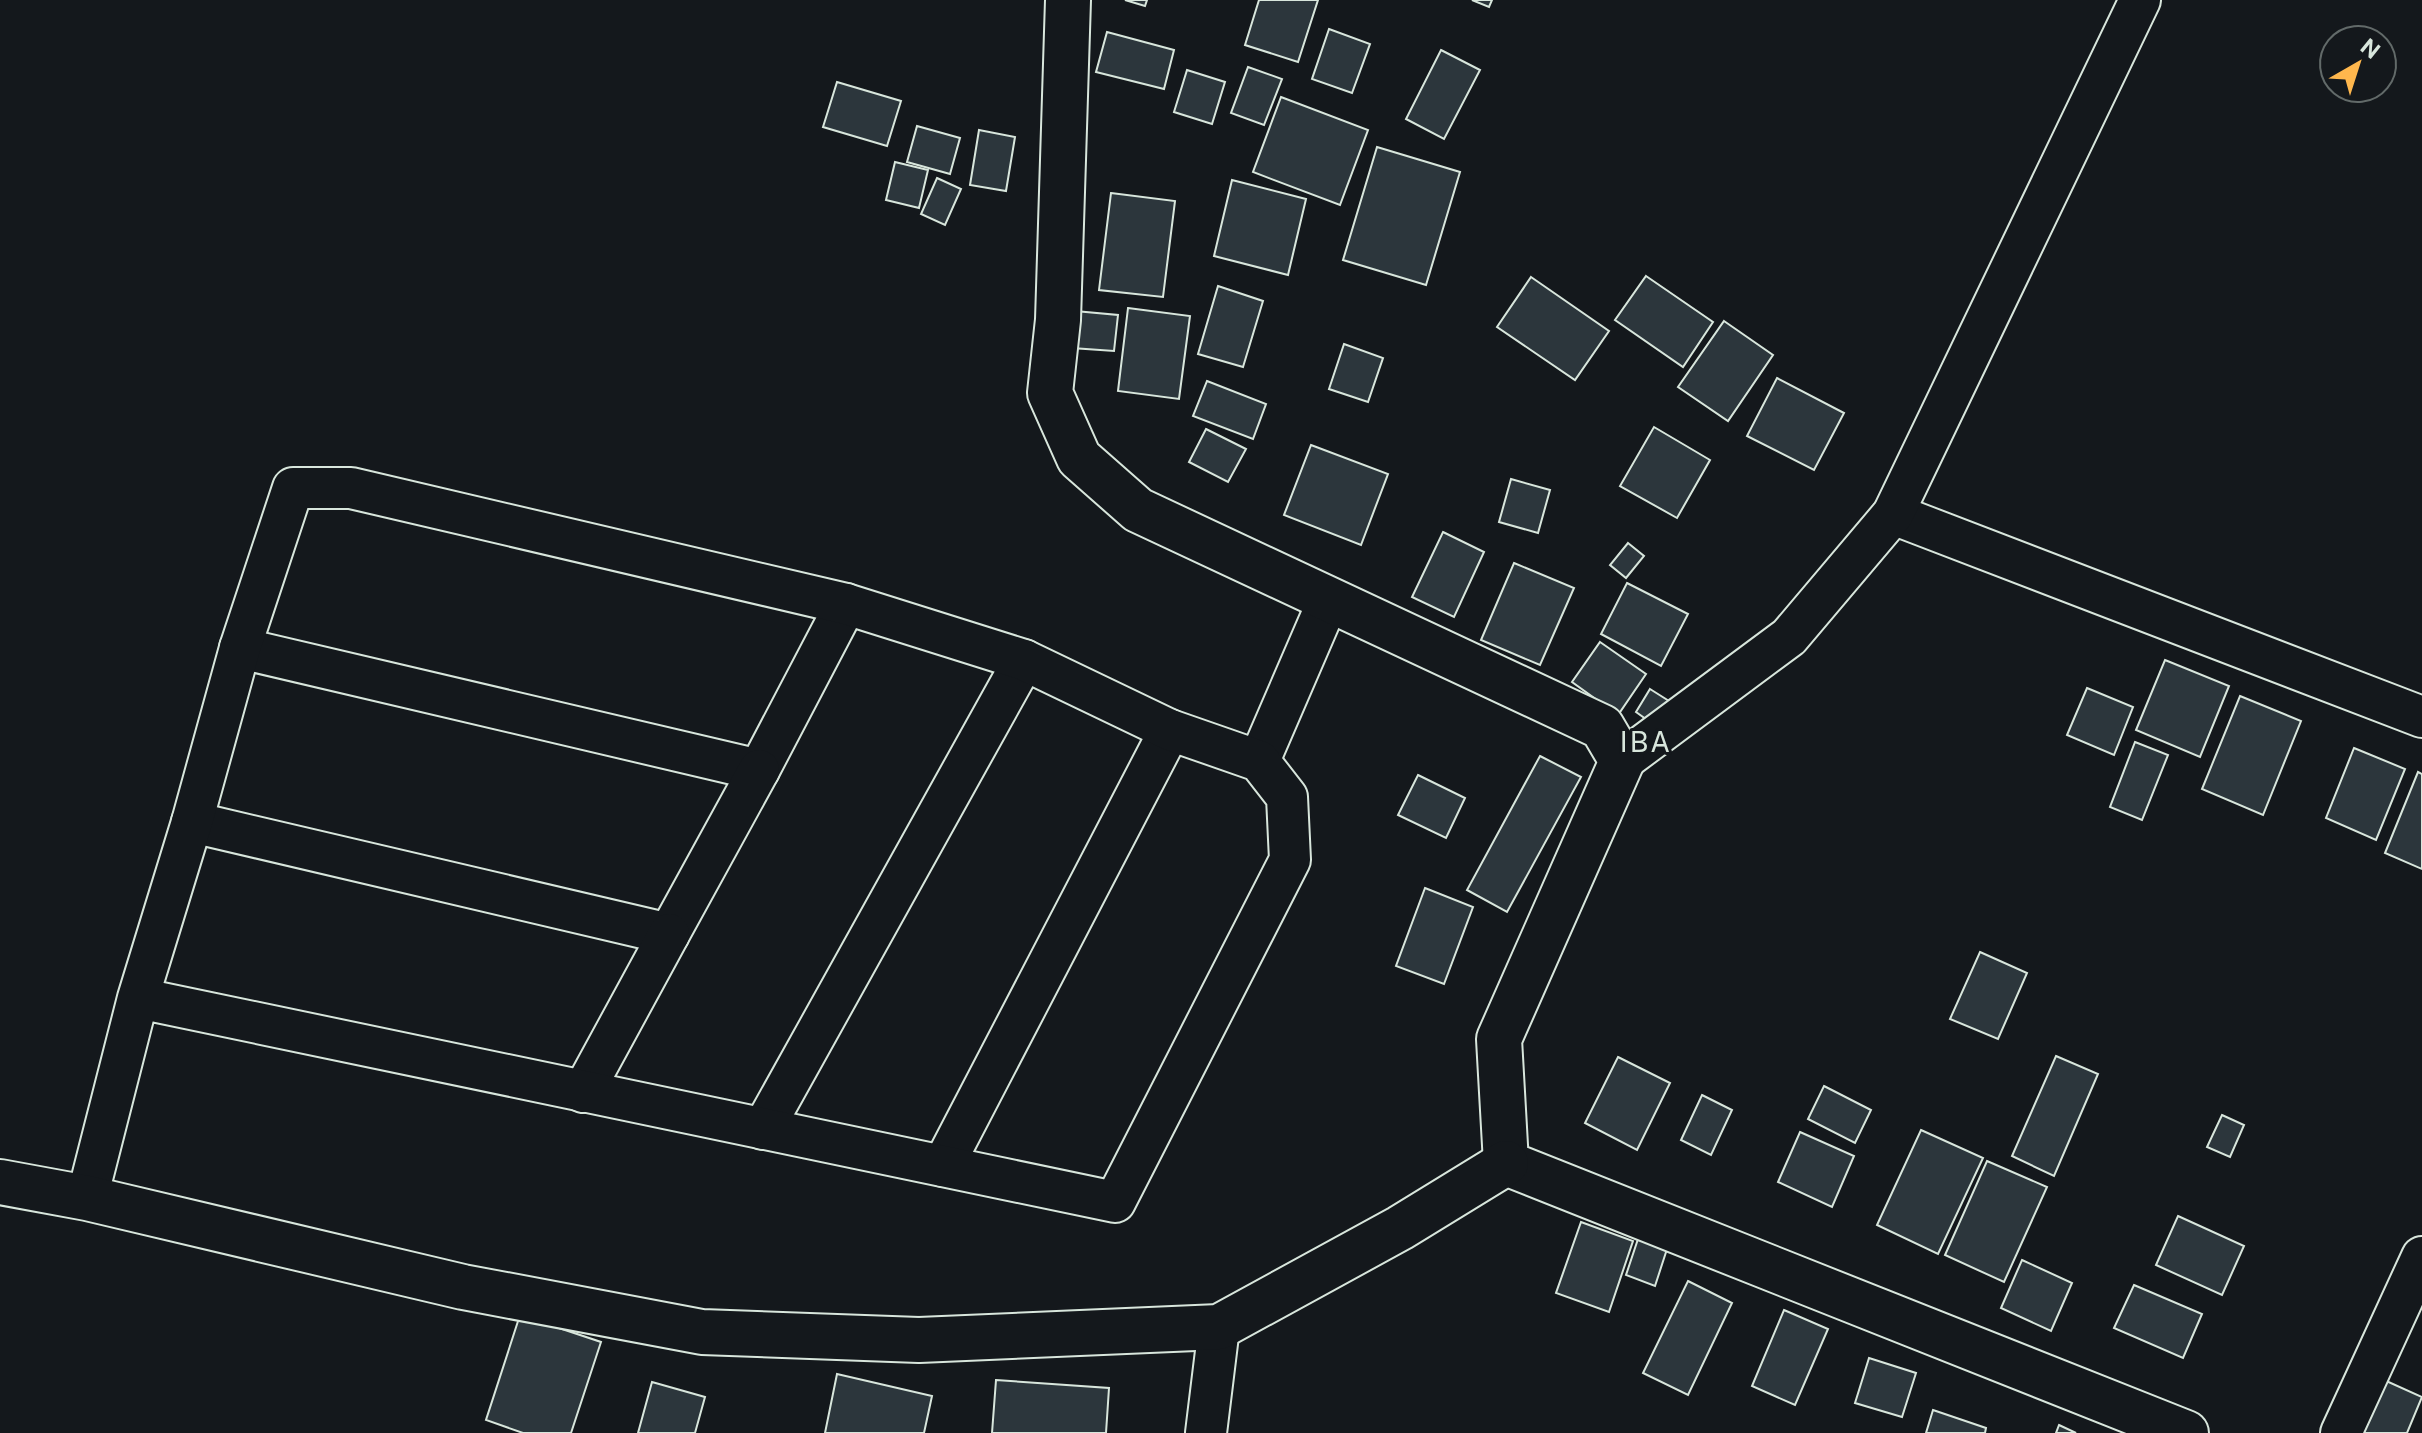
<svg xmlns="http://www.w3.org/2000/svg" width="2422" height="1433" viewBox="0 0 2422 1433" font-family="'Public Sans',sans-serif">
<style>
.building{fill:#2c363c;stroke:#d8e6dc;stroke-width:2}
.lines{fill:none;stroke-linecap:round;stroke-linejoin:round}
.street-casing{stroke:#d8e6dc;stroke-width:44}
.secondary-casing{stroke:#d8e6dc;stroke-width:48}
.street{stroke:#14181c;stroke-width:40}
.secondary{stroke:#14181c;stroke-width:44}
.labels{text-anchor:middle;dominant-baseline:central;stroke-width:6;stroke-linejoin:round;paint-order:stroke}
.quarter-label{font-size:28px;letter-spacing:2px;fill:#d8e6dc;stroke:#14181c}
</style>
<rect width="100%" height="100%" fill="#14181c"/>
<g class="building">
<polygon points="1125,0 1147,0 1145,6"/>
<polygon points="1259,0 1318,0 1298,62 1245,45"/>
<polygon points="1472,0 1492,0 1489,7"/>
<polygon points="1329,29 1370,44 1352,93 1312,79"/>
<polygon points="1107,32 1174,50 1164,89 1096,72"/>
<polygon points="1441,50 1480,70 1444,139 1406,119"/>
<polygon points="1248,67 1282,79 1264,125 1231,113"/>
<polygon points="1187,70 1225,82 1212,124 1174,112"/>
<polygon points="837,82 901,101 887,146 823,127"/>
<polygon points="1281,97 1368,130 1340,205 1253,172"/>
<polygon points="917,126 960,138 950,174 907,162"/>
<polygon points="979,130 1015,137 1006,191 970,185"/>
<polygon points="1377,147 1460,172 1426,285 1343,260"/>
<polygon points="895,162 928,170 919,208 886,200"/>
<polygon points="937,178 961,189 945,225 921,214"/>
<polygon points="1232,180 1306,199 1288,275 1214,256"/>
<polygon points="1111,193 1175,201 1163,297 1099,290"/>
<polygon points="1646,276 1713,322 1683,367 1615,320"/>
<polygon points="1531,277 1609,331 1575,380 1497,327"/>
<polygon points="1218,286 1263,301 1243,367 1198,354"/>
<polygon points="1128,308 1190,316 1179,399 1118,391"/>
<polygon points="1075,311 1118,315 1114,351 1072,348"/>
<polygon points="1724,321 1773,355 1728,421 1678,387"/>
<polygon points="1344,344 1383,358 1368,402 1329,389"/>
<polygon points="1777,378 1844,413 1814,470 1747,436"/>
<polygon points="1207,381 1266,404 1253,439 1193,416"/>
<polygon points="1654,427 1710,460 1677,518 1620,486"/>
<polygon points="1206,429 1246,449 1228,482 1189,462"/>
<polygon points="1311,445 1388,474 1361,545 1284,515"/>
<polygon points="1511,479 1550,490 1538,533 1499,522"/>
<polygon points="1443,532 1484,552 1454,617 1412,597"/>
<polygon points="1628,543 1644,556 1626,578 1610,565"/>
<polygon points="1514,563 1574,588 1540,665 1481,640"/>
<polygon points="1627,583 1688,614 1661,666 1601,634"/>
<polygon points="1600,642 1646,674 1618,715 1572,682"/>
<polygon points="2165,660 2229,686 2200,757 2136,730"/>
<polygon points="2087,688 2133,707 2114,755 2067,735"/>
<polygon points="1650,689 1669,701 1653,724 1636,712"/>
<polygon points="2240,696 2301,721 2263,815 2202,789"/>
<polygon points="2135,742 2168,755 2142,820 2110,807"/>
<polygon points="2354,748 2405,769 2376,840 2326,818"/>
<polygon points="1540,756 1581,777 1507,912 1467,890"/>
<polygon points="2418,772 2422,774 2422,869 2385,853"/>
<polygon points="1418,775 1465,798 1446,838 1398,815"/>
<polygon points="1425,888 1473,907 1444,984 1396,966"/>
<polygon points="1980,952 2027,973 1998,1039 1950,1019"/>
<polygon points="2056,1056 2098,1074 2054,1176 2012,1156"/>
<polygon points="1618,1057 1670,1083 1637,1150 1585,1123"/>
<polygon points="1824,1086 1871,1110 1855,1143 1808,1119"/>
<polygon points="1702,1095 1732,1110 1711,1155 1681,1140"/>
<polygon points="2222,1115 2244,1125 2230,1157 2207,1147"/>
<polygon points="1921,1130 1983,1158 1938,1254 1877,1225"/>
<polygon points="1800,1132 1854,1156 1832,1207 1778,1182"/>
<polygon points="1987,1161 2047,1187 2004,1282 1945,1255"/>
<polygon points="2178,1216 2244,1246 2222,1295 2156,1265"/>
<polygon points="1581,1222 1633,1241 1609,1312 1556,1293"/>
<polygon points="1639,1236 1668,1246 1655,1286 1626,1275"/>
<polygon points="2022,1260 2072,1283 2051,1331 2001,1308"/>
<polygon points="1688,1281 1732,1303 1688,1395 1643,1373"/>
<polygon points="2134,1285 2202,1314 2183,1358 2114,1328"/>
<polygon points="1784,1310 1828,1329 1795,1405 1752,1386"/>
<polygon points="520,1315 601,1342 571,1433 523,1433 486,1420"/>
<polygon points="1869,1358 1916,1373 1902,1417 1855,1403"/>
<polygon points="837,1374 932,1396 924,1433 825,1433"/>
<polygon points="2373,1375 2422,1397 2407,1433 2348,1433"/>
<polygon points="996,1380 1109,1388 1106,1433 992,1433"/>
<polygon points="652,1382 705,1397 695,1433 638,1433"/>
<polygon points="1933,1410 1986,1428 1985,1433 1926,1433"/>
<polygon points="2059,1425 2076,1433 2056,1433"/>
</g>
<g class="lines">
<g class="street-casing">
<g id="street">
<polyline points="1893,514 2422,717"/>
<polyline points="240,648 759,770 846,604"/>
<polyline points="1259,761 1329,599"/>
<polyline points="1622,761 1789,637 1893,514 2140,0"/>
<polyline points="192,822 669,934 759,770"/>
<polyline points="583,1092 669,934"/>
<polyline points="763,1129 1024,660"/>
<polyline points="943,1166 1170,730"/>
<polyline points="87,1198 138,998 192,822 240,648 293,488 351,488 846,604 1024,660 1170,730 1259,761 1287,797 1290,860 1115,1202 138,998"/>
<polyline points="1206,1433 1219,1327"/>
<polyline points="2341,1433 2422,1257"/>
</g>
</g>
<g class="secondary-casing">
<g id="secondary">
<polyline points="1068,0 1058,320 1050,393 1079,458 1138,510 1602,727 1622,761 1499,1039 1506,1163 2186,1433"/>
<polyline points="0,1182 87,1198 463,1287 702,1332 919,1340 1219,1327 1400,1228 1506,1163"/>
</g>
</g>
<use href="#street" class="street"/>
<use href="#secondary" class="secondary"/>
</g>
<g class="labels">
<g class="quarter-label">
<text x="1646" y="741">IBA</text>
</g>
</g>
<g transform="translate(2358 64) rotate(39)"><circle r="38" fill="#14181c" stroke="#626a69" stroke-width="2"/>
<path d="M0-6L14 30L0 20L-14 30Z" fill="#ffb74d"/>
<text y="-12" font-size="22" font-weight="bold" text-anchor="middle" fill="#d8e6dc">N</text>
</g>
</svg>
